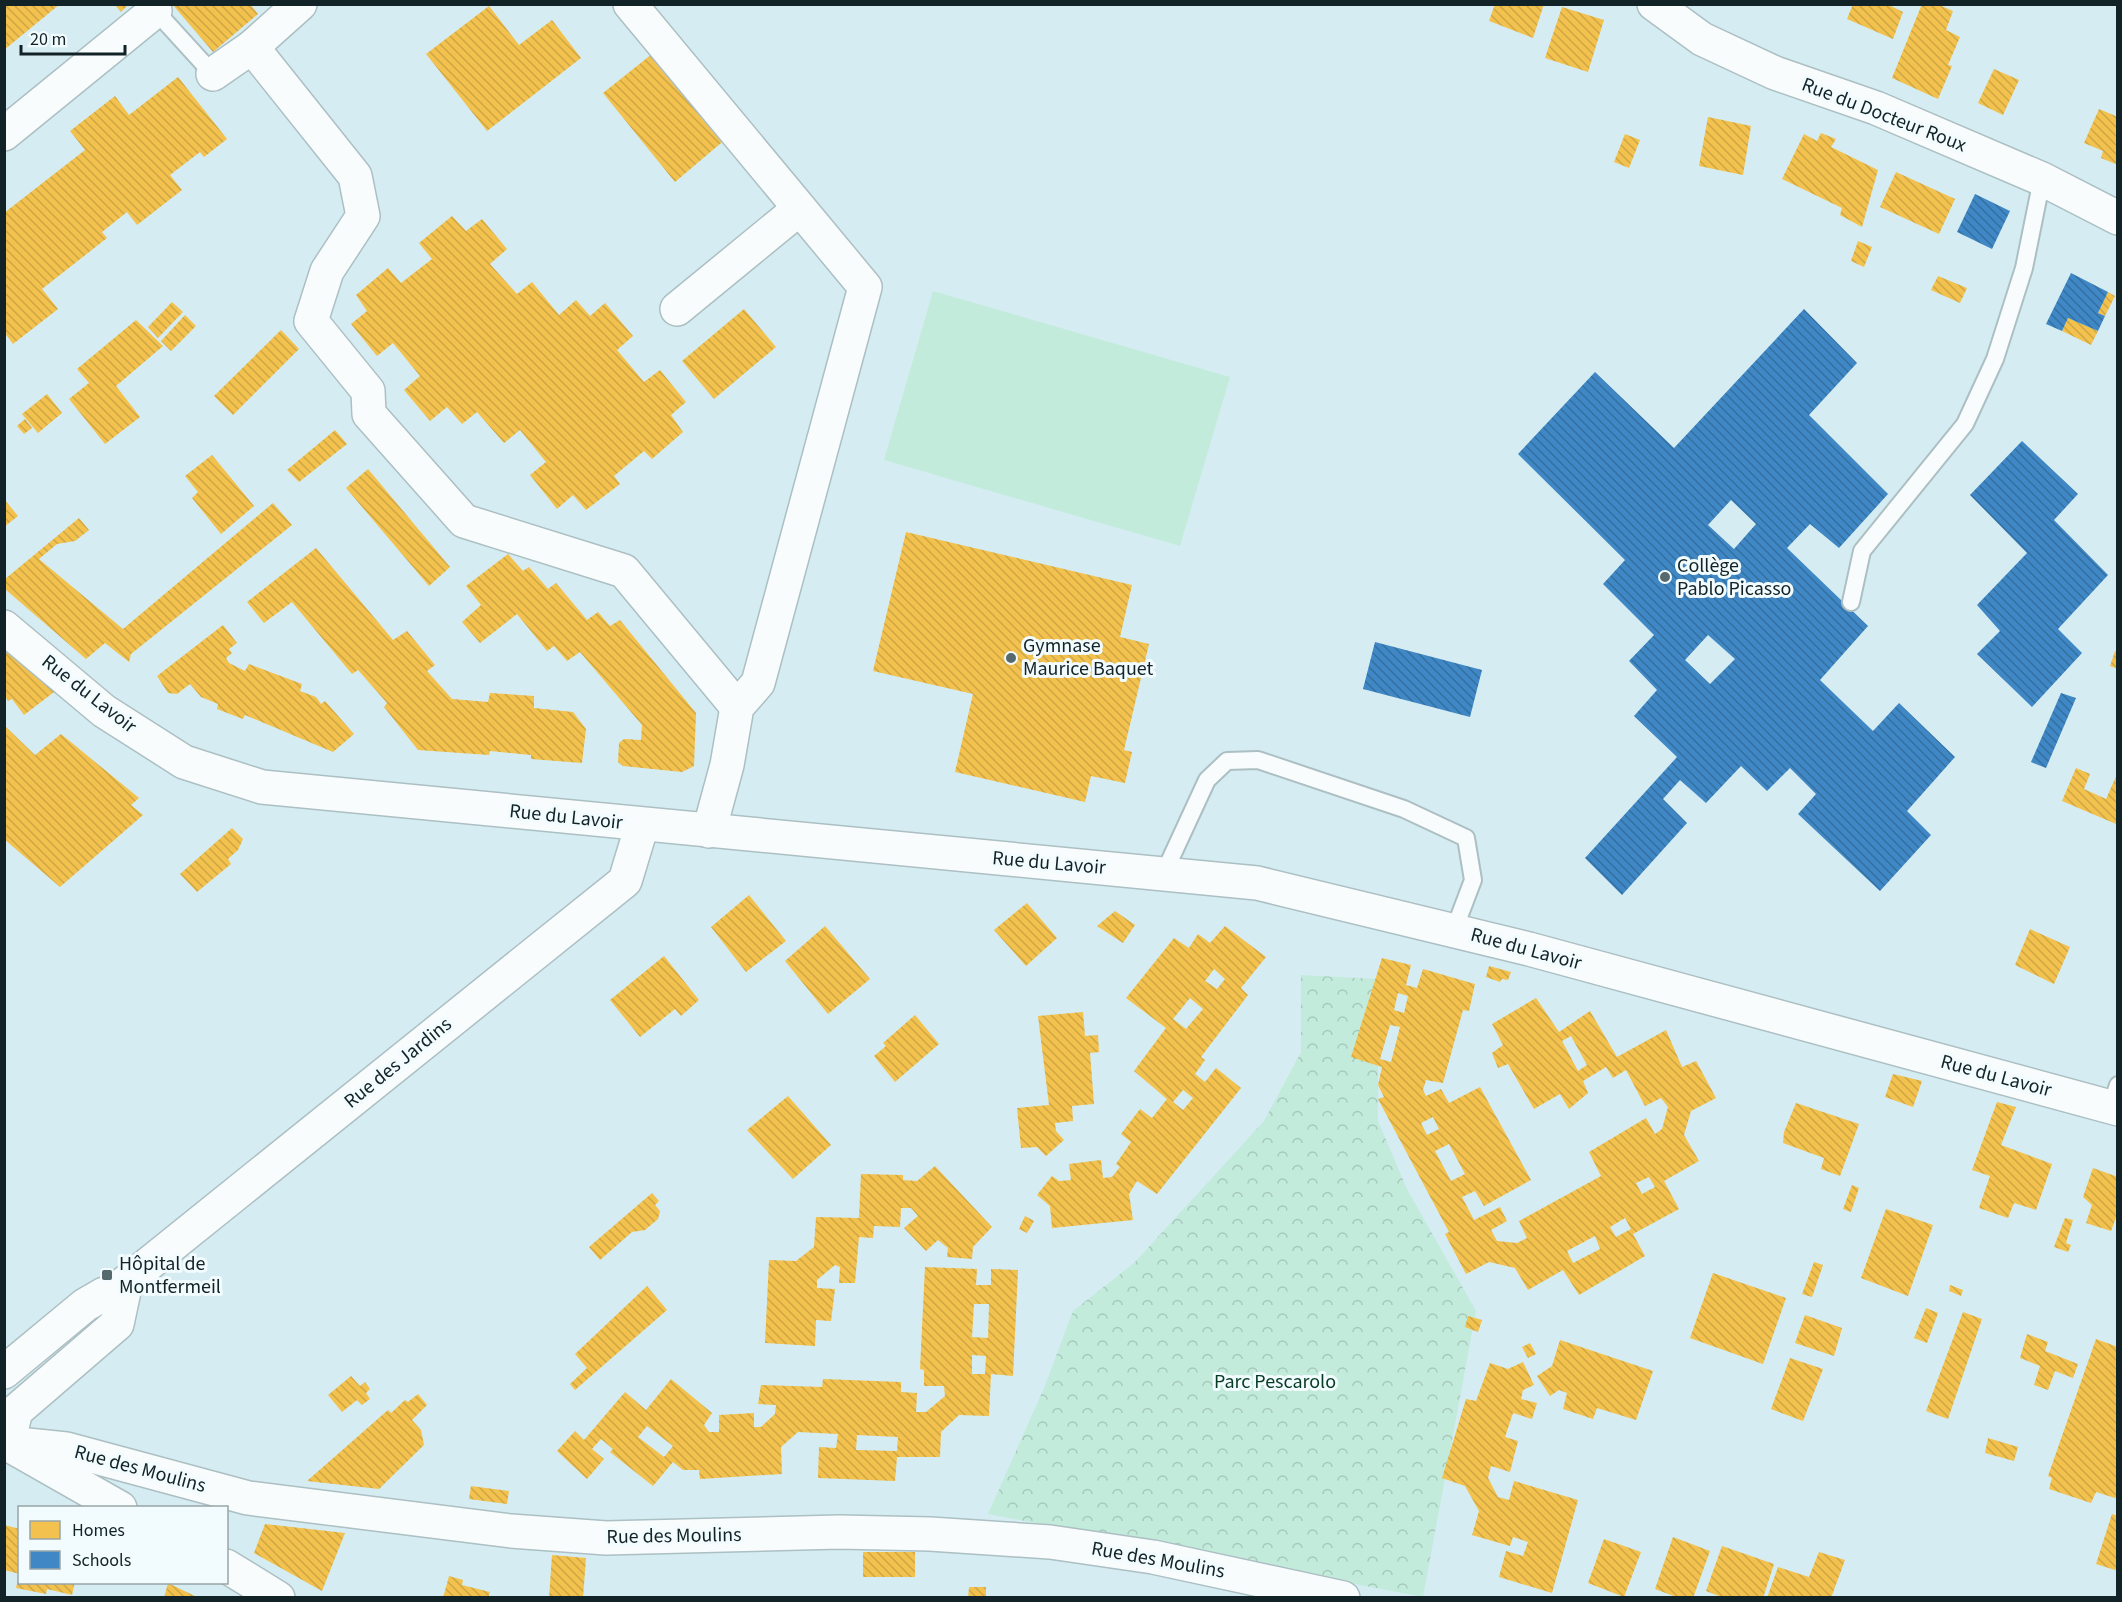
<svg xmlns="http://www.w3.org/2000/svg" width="2122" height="1602" viewBox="0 0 2122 1602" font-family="'Source Sans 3',sans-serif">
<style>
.park{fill:url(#park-crowns)}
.pitch{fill:#c3ebdb}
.homes{fill:url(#homes-back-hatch);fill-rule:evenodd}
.schools{fill:url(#schools-back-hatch);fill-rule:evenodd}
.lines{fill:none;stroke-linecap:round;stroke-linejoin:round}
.lane-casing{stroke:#acbfc3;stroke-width:20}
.street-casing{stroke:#acbfc3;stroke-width:36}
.secondary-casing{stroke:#acbfc3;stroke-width:36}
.lane{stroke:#f9fcfd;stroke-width:16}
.street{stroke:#f9fcfd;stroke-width:33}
.secondary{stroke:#f9fcfd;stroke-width:33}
.poi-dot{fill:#566a6e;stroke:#f2fbfd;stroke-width:2}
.labels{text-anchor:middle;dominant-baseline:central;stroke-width:6;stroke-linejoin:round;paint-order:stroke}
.street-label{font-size:20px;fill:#122327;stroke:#f2fbfd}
.poi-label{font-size:20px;fill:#122327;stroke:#f2fbfd;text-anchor:start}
.park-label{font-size:20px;fill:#063c23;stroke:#f2fbfd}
</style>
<defs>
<pattern id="park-crowns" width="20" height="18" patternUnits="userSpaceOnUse" patternTransform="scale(1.5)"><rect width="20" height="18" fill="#c3ebdb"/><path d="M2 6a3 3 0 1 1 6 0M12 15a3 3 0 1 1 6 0" fill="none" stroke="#a6c9bc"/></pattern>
<pattern id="homes-back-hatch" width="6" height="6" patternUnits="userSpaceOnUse" patternTransform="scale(1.5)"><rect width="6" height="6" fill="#f2c14e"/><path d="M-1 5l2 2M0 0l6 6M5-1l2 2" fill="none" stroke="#cea644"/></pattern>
<pattern id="schools-back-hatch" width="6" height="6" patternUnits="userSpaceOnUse" patternTransform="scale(1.5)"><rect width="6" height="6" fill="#3f88c5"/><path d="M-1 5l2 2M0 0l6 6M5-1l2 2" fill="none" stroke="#336fa0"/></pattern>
</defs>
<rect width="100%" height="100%" fill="#d5edf2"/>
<polygon class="park" points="1301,975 1378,979 1378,1121 1407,1189 1476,1311 1423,1597 988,1514 1044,1388 1073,1311 1134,1263 1264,1121 1301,1052"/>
<polygon class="pitch" points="933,291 1230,377 1180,546 884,460"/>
<g class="homes">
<polygon points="4,4 60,4 4,50"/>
<polygon points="114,4 129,4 121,12"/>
<polygon points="172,4 250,4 258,14 213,52"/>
<polygon points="1495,4 1544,4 1533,38 1489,21"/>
<polygon points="1853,4 1887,4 1903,12 1893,39 1847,19"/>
<polygon points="1922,4 1937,4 1953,11 1946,30 1960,37 1948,65 1952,66 1938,99 1892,78"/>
<polygon points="489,6 519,45 552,20 581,58 487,131 426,54"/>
<polygon points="1562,7 1604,20 1588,72 1545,58"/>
<polygon points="657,50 727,138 675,182 603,93"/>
<polygon points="1994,69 2019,80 2003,115 1978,103"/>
<polygon points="178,77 227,139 204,157 200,152 170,175 182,190 137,225 127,212 102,232 107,238 42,289 58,309 13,344 4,332 4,213 85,150 70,131 115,96 129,115"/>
<polygon points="2099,109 2118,117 2118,165 2101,158 2103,151 2084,143"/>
<polygon points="1708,117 1751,126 1743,175 1699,166"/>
<polygon points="1821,133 1836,139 1831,147 1878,170 1862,227 1840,215 1842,208 1782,179 1804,134 1817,141"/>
<polygon points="1625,134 1640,140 1629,168 1614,162"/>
<polygon points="1896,172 1955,199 1939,234 1880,207"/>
<polygon points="452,216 466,231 482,219 507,249 490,264 517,294 532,282 559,315 576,300 590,316 605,303 633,336 617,350 644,382 660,370 686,402 671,415 683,432 652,459 644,451 614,476 620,484 586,510 573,495 557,509 530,475 546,462 520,430 504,443 477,412 462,424 447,407 430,421 404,390 420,376 393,343 377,356 351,324 367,311 356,295 388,268 401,283 432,259 419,243"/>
<polygon points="1858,241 1872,247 1864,267 1851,261"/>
<polygon points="1938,276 1967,288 1960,303 1931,290"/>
<polygon points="2108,292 2115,296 2105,316 2098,313"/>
<polygon points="172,302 183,312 158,338 148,327"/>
<polygon points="744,309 776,347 714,399 682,361"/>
<polygon points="185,315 196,326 171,351 161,341"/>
<polygon points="2068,318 2098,331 2091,345 2062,331"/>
<polygon points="136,320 163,346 116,386 140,417 105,444 69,399 89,383 77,369"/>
<polygon points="281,330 299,349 233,415 214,396"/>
<polygon points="47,394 62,413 38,433 22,414"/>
<polygon points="25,419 32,428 24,434 17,426"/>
<polygon points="335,430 347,444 299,482 287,470"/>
<polygon points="212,455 254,506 221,534 192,498 198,492 185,476"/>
<polygon points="368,469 450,567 429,586 346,488"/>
<polygon points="4,499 18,516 4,527"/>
<polygon points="273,503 292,525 131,654 129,662 105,643 86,659 5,589 5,579 79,518 89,530 75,541 57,544 39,559 123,629"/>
<polygon points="906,532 1132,585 1120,637 1149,644 1124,750 1132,752 1125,783 1091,776 1085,802 955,772 973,694 873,671"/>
<polygon points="316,548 393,640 407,631 435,665 427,671 452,699 488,702 490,693 534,696 534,708 573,712 586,729 582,763 531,759 531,755 490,751 489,755 418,750 384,707 387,703 358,670 352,674 292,602 264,623 247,602"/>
<polygon points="508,554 523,571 529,567 548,589 556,583 587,620 598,612 610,626 620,620 696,713 694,766 682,772 623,766 618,762 619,743 624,739 641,740 642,725 580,652 567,661 554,646 547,651 517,614 480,643 462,622 481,605 466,586"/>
<polygon points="223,625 237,643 229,649 232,653 226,658 229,663 245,671 249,664 302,684 300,691 316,697 321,704 325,701 354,734 333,752 245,715 243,719 217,709 218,704 201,697 190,684 177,694 168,693 157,676"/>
<polygon points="15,647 62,686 24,715 12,699 8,701 5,696 5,654"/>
<polygon points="2115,651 2118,652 2118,669 2110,666"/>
<polygon points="6,727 35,755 61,734 139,798 131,805 143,815 60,887 4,839"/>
<polygon points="2076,768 2090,774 2084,789 2106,799 2118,772 2116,824 2062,801"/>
<polygon points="232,828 243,839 238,850 228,859 231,864 197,892 180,874"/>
<polygon points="749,895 786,941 746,972 711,927"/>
<polygon points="1027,903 1057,938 1026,966 994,930"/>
<polygon points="1115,911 1135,925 1123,943 1097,926"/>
<polygon points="825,926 870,979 828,1014 785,961"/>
<path d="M1225,926L1266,957L1241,988L1248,995L1201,1057L1205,1060L1195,1074L1205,1082L1216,1068L1241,1088L1157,1194L1137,1181L1129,1194L1133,1220L1052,1228L1050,1206L1037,1195L1052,1176L1059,1181L1071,1180L1069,1164L1101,1160L1103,1178L1112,1177L1120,1167L1116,1164L1131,1142L1121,1134L1140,1109L1152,1118L1167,1099L1134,1071L1166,1028L1126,998L1174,938L1189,948L1198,934L1210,943ZM1214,969L1225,979L1217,989L1205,981ZM1190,998L1203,1009L1186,1029L1173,1019ZM1183,1090L1193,1098L1183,1110L1173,1102Z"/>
<polygon points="2030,929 2070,947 2054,984 2015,965"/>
<polygon points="664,956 699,1000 681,1016 675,1009 640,1037 610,1000"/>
<path d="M1382,958L1411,965L1406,985L1417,988L1423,969L1475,984L1469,1011L1463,1010L1443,1083L1426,1080L1423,1090L1426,1096L1441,1089L1449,1103L1480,1087L1531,1180L1484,1206L1475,1191L1462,1197L1474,1220L1500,1207L1507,1221L1491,1230L1497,1241L1517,1243L1527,1238L1519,1221L1601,1176L1589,1152L1646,1118L1655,1134L1662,1129L1668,1107L1661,1098L1645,1106L1626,1070L1613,1078L1606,1067L1583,1081L1588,1093L1569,1109L1560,1094L1534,1109L1508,1064L1498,1068L1492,1053L1503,1045L1492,1024L1536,998L1559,1032L1590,1011L1617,1057L1666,1030L1682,1067L1696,1061L1716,1098L1691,1111L1684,1135L1699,1161L1664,1181L1679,1209L1633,1234L1645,1256L1579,1295L1563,1270L1528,1290L1515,1268L1489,1262L1466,1274L1445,1234L1449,1232L1378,1099L1384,1097L1378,1085L1382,1067L1351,1057ZM1398,993L1408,996L1404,1013L1394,1010ZM1390,1025L1400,1027L1391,1062L1380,1059ZM1571,1036L1587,1065L1578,1071L1562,1041ZM1433,1117L1439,1129L1427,1135L1421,1123ZM1449,1144L1465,1174L1451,1181L1435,1151ZM1649,1177L1655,1187L1642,1194L1636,1183ZM1625,1218L1631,1229L1616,1237L1610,1227ZM1595,1236L1600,1249L1573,1263L1567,1251Z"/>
<polygon points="1489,966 1511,972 1508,980 1502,979 1500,982 1486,977"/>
<polygon points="1083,1012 1085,1036 1098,1035 1099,1052 1090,1053 1094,1104 1072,1106 1073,1121 1055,1123 1056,1131 1064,1140 1046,1156 1037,1147 1021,1148 1017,1108 1049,1105 1038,1016"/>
<polygon points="915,1015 939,1044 895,1082 874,1056 886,1046 883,1043"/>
<polygon points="1893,1074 1922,1081 1913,1107 1885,1097"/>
<polygon points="788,1096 831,1145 793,1179 747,1130"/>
<polygon points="1997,1102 2016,1107 2001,1145 2052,1164 2036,1210 2014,1203 2008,1218 1979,1208 1990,1176 1972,1170"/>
<polygon points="1796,1103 1859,1124 1840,1176 1821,1169 1824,1158 1783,1143 1784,1132"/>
<polygon points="935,1166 992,1227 973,1247 972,1259 947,1257 948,1248 938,1240 926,1251 904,1228 918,1216 911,1208 901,1208 900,1227 874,1226 873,1238 859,1237 855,1283 839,1283 840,1267 835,1265 817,1280 817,1288 835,1289 831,1321 816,1320 815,1346 765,1343 769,1260 796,1261 814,1247 816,1217 859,1218 861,1174 903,1175 903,1180 917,1181"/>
<polygon points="2093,1168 2118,1177 2118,1212 2111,1231 2086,1223 2092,1205 2083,1197"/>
<polygon points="1852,1185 1859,1188 1851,1212 1843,1209"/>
<polygon points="652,1193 659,1201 655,1205 660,1211 658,1219 645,1230 632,1232 600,1260 589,1247"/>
<polygon points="1886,1209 1933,1225 1908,1296 1861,1278"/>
<polygon points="1025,1216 1034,1221 1027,1233 1019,1229"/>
<polygon points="2065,1218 2073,1220 2066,1243 2071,1245 2068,1252 2054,1247"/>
<polygon points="1814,1262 1823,1265 1812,1297 1802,1294"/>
<path d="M925,1267L977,1269L976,1285H991V1269L1018,1270L1013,1376L991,1374L989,1416L959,1415L941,1432L940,1457H897L895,1481L818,1478L819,1447L836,1448L838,1434L798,1432L781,1447L782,1474L700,1479L699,1470H683L673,1462L653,1486L610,1452L613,1449L601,1439L592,1449L604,1459L587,1479L557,1451L575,1431L584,1440L625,1392L646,1410L671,1379L712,1413L704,1425L709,1432H719V1415L754,1413V1427H761L775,1414L776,1405L758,1404L761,1385L822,1387L823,1379L901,1382V1392L917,1393L916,1412H926L945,1396L944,1386H924V1370L920,1369ZM974,1304H989L988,1338L972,1337ZM972,1355L986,1356L985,1374H972ZM647,1426L673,1446L664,1457L638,1437ZM857,1435L898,1437L897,1451L856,1450Z"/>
<polygon points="1713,1273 1786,1298 1763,1364 1690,1338"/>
<polygon points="1950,1285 1963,1290 1961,1296 1949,1291"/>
<polygon points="647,1286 667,1310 575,1390 570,1384 587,1368 575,1354"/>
<polygon points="1926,1308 1938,1313 1927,1343 1914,1338"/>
<polygon points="1963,1312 1982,1319 1948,1419 1926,1411"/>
<polygon points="1805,1315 1842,1328 1834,1356 1795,1343"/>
<polygon points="1468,1316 1482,1320 1478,1332 1465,1327"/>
<polygon points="2027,1334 2048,1342 2045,1351 2078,1364 2073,1378 2055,1371 2048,1390 2034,1385 2040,1366 2020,1358"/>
<polygon points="2096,1339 2118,1347 2118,1499 2096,1492 2091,1503 2049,1489 2052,1478 2048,1476"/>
<polygon points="1560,1340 1653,1371 1636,1420 1597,1408 1593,1419 1563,1409 1567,1393 1559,1390 1550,1396 1537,1376 1552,1366"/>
<polygon points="1530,1343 1536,1354 1528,1358 1522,1347"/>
<polygon points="1790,1358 1823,1369 1803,1421 1771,1409"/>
<polygon points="1523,1362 1534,1385 1523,1390 1521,1399 1537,1403 1532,1419 1513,1413 1505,1437 1518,1441 1510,1472 1491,1466 1488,1478 1498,1497 1509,1500 1514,1481 1578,1500 1552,1593 1499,1577 1506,1551 1523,1556 1528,1542 1513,1537 1510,1546 1472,1535 1479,1511 1465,1486 1442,1478 1466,1399 1476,1401 1490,1363 1508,1369"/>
<polygon points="351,1376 360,1386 365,1382 370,1389 366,1393 370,1399 362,1405 357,1400 342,1412 328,1395"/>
<polygon points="418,1394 427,1405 412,1420 421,1430 424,1445 379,1489 307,1481 388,1410 391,1413 405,1400 408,1402"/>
<polygon points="1988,1438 2018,1447 2014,1461 1985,1453"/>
<polygon points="471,1486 509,1491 507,1504 469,1499"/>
<polygon points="2112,1514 2118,1516 2118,1571 2096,1564"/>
<polygon points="265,1524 345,1533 322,1591 254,1553"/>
<polygon points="4,1525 20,1529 20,1574 4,1570"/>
<polygon points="1673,1537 1710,1551 1693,1598 1679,1598 1655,1589"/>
<polygon points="1604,1539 1641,1552 1624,1597 1588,1583"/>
<polygon points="1722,1546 1774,1564 1763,1598 1724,1598 1706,1591"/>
<rect x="863" y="1552" width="52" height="25"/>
<polygon points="1819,1552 1845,1560 1831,1598 1767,1598 1778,1567 1809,1577"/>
<polygon points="552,1555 586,1558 583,1598 549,1598"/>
<polygon points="19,1575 20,1582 75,1582 72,1595 47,1589 46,1594 16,1588"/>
<polygon points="449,1576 463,1580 462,1585 490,1592 488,1598 443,1598"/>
<polygon points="168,1583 199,1598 164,1598"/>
<polygon points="969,1587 986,1587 986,1598 968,1598"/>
</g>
<g class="schools">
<polygon points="1975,194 2010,211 1992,249 1957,232"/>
<polygon points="2071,273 2108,292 2098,313 2105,316 2098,331 2068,318 2062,331 2046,324"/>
<path d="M1804,309L1857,363L1809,415L1888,494L1839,548L1810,524L1787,548L1868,626L1820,680L1873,731L1899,703L1955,757L1907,811L1931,835L1880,891L1798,814L1816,794L1790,768L1767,791L1741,766L1706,803L1680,780L1663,799L1687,823L1622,895L1585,858L1677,757L1634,716L1657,690L1629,661L1654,635L1603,584L1625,560L1518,454L1595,372L1674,448ZM1731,500L1756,524L1734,549L1708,525ZM1708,635L1735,659L1710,684L1685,660Z"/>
<polygon points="2022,441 2078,494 2054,520 2108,575 2058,629 2082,653 2032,707 1977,654 2000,631 1977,605 2027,553 1970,495"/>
<polygon points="1375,642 1482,670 1470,717 1363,689"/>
<polygon points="2061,693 2076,698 2046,768 2031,762"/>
</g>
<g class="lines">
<g class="lane-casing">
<g id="lane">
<polyline points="151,6 213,74"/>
<polyline points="1851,602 1862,551 1965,424 1995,359 2024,268 2042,179"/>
<polyline points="1164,873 1207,780 1227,761 1258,760 1404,809 1466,838 1473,880 1454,930"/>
<polyline points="2111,1107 2118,1085"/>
</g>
</g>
<g class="street-casing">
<g id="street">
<polyline points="630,4 865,287 758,683 737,707 727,765 709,831"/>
<polyline points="1654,4 1702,39 1775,73 1876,108 2042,179 2118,218"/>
<polyline points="252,47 300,4"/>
<polyline points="213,74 252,47 355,176 363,216 327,271 311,321 368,391 369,414 464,521 624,571 737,707"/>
<polyline points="4,134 155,11"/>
<polyline points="677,309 799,209"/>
<polyline points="4,627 104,711 184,762 262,787 1257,883 1529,949 2118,1109"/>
<polyline points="642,825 625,881 126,1282 117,1324 16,1411 8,1443 66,1449 248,1498 511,1531 606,1538 839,1532 930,1534 1050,1542 1153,1557 1343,1598"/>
<polyline points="4,1372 85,1305 104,1294"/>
</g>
</g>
<g class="secondary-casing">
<g id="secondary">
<polyline points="4,1442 120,1508"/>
<polyline points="226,1566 278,1598"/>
</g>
</g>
<use href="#lane" class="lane"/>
<use href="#street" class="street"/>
<use href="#secondary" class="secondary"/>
</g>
<g class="poi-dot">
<circle cx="1665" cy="577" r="6"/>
<circle cx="1011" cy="658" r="6"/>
<rect x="101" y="1269" width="12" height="12" rx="3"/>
</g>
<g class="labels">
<g class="street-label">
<text transform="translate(1884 115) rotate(21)">Rue du Docteur Roux</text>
<text transform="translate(89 694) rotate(38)">Rue du Lavoir</text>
<text transform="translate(566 817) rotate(6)">Rue du Lavoir</text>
<text transform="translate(1049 863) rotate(5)">Rue du Lavoir</text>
<text transform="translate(1526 949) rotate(15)">Rue du Lavoir</text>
<text transform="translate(398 1063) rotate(-39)">Rue des Jardins</text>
<text transform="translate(1996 1076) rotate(15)">Rue du Lavoir</text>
<text transform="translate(140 1469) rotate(15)">Rue des Moulins</text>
<text transform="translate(674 1536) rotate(-1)">Rue des Moulins</text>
<text transform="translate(1158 1560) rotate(10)">Rue des Moulins</text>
</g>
<g class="poi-label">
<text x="1677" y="566">Collège<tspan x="1677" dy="23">Pablo Picasso</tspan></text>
<text x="1023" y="646">Gymnase<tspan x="1023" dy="23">Maurice Baquet</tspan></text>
<text x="119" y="1264">Hôpital de<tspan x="119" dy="23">Montfermeil</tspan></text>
</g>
<g class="park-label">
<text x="1275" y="1382">Parc Pescarolo</text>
</g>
</g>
<rect width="2122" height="1602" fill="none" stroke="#122327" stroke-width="12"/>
<rect x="18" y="1506" width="210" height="78" fill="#f2fbfd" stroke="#98a5a7" stroke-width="1.5"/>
<rect x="30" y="1521" width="30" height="18" fill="#f2c14e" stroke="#98a5a7" stroke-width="1.5"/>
<text x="72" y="1536" font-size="18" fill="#122327">Homes</text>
<rect x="30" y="1551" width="30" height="18" fill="#3f88c5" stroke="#98a5a7" stroke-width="1.5"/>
<text x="72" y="1566" font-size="18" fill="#122327">Schools</text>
<path d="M21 45v9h104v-9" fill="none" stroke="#122327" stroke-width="3"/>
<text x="30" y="45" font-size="18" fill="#122327" stroke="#f2fbfd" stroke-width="4.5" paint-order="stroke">20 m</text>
</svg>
